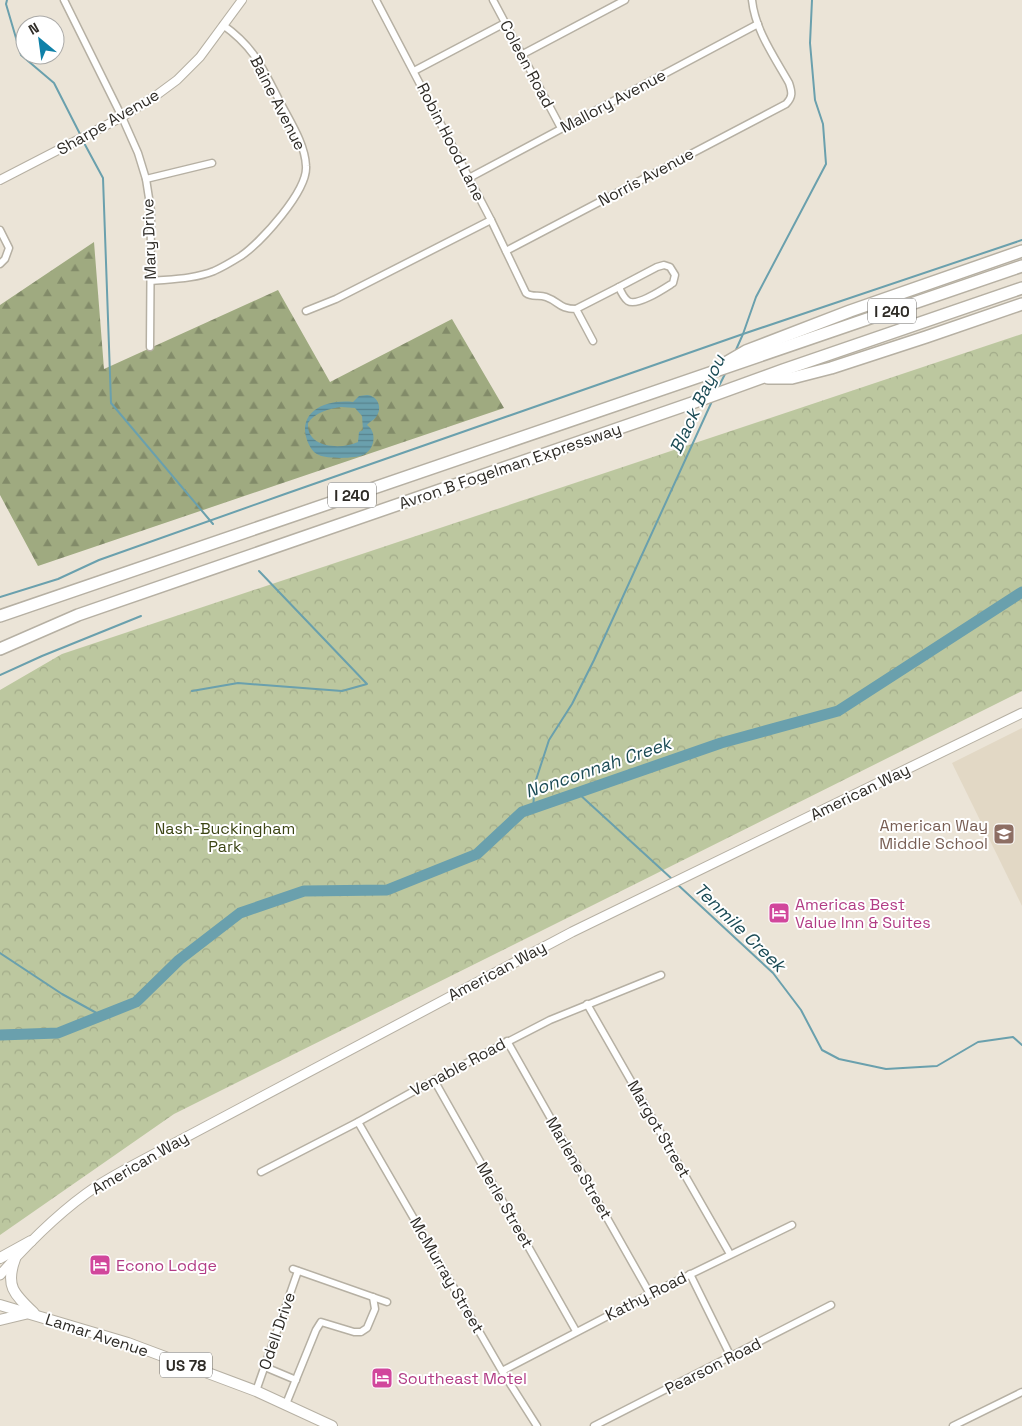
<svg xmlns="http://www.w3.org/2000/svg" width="1022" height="1426" viewBox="0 0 1022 1426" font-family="'Space Grotesk',sans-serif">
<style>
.built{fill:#e2d8c5}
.forest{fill:url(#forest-firs)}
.park{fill:url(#park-crowns)}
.water{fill:url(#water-rules);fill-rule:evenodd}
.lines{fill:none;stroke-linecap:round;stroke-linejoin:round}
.stream{stroke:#6aa0ad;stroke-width:2}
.river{stroke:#6aa0ad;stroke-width:11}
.minor-casing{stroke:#b6b0a3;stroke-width:9}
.tertiary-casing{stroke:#b6b0a3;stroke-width:10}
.secondary-casing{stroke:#b6b0a3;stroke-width:11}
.trunk-casing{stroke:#b6b0a3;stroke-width:12}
.motorway-casing{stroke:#b6b0a3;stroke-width:14}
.minor{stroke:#fff;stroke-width:6}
.tertiary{stroke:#fff;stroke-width:8}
.secondary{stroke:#fff;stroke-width:9}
.trunk{stroke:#fff;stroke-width:10}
.motorway{stroke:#fff;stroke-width:11}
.labels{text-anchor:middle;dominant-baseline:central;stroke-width:4;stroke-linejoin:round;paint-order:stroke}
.shield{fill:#fff;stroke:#6d6b67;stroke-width:1}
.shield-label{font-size:15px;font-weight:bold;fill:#2e2b26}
.street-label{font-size:16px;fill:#2e2b26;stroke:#fff}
.education-label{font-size:16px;fill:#785e54;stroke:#fff;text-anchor:end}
.park-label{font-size:16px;fill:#3c4514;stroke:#fff}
.hotel-label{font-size:16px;fill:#b23c85;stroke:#fff;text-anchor:start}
.water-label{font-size:18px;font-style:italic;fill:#1b4b55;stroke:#fff}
</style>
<defs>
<pattern id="forest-firs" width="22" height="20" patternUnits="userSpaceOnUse" patternTransform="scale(1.25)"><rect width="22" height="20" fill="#9faa80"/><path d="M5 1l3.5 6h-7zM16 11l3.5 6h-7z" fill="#828b69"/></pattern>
<pattern id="park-crowns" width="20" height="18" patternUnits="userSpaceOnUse" patternTransform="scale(1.25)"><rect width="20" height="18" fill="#bcc79f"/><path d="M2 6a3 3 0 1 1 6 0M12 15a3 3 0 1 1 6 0" fill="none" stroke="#a2ab89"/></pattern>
<pattern id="water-rules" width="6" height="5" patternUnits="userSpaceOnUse" patternTransform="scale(1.25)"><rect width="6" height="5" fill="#6aa0ad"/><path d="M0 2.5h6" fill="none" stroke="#58838d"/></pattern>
</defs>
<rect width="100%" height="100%" fill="#ebe4d7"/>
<polygon class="built" points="1022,728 1022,906 952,763"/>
<polygon class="forest" points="94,242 104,369 278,290 330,382 452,319 504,408 38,566 0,495 0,305"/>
<polygon class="park" points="1022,334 1022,691 174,1114 0,1235 0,690 62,654"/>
<path class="water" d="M367,395C378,396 383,408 376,417C373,421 370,421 367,425C377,432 375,448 365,454C357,459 327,459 319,455C313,453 309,446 307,440C297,410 328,399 353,402L359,396ZM341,407L355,408L362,416L363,430L359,432L358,442C341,450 306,448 308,423C315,412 329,409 341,407Z"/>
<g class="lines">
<g class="stream">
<polyline points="7,0 6,4 21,55 54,83 81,136"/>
<polyline points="83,141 103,178 111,403 213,524"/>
<polyline points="735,352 743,334 756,297 826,164 823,124 815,100 810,43 812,0"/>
<polyline points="718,388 726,372"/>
<polyline points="0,597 58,579 99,560 285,494 743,334 1022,240"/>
<polyline points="0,675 42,656 141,616"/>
<polyline points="192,691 238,683 342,691 367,684 259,571"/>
<polyline points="578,793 672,879"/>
<polyline points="533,809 535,783 549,740 572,704 594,660 713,399"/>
<polyline points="677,884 773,973 801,1010 822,1050 839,1059 886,1069 937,1066 978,1042 1013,1037 1022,1045"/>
<polyline points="0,953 62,994 102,1016"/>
</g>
<polyline class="river" points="0,1035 58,1033 136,1002 179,960 240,913 304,891 387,890 477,854 522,812 721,743 838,711 1022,592"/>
<g class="minor-casing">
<g id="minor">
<polyline points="64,0 122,117 138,153 146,179 151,211 150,347"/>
<path d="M376,0L491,220L526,293C532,298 539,294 546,297C560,302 559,309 576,309L593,341"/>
<polyline points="493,0 561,128"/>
<polyline points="523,54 625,0"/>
<polyline points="414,71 505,23"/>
<polyline points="469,178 758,24"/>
<polyline points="146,179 212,163"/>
<polyline points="0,230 9,248 5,259 0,264"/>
<path d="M506,251L786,104C793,97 792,92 789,83C775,58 755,30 752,0"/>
<path d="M664,265L670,267L675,275L673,283C665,288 637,307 628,301C624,298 621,292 619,287L657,267Z"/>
<path d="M151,281C172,279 194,279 214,271C223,267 233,261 241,256C261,242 308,191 306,166C305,143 289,120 279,100C262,67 254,47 223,25"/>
<polyline points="576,309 619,287"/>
<polyline points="306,311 336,299 491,220"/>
<polyline points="587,1004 730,1254"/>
<polyline points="507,1041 650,1294"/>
<polyline points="434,1080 576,1331"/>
<polyline points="358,1122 502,1371 537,1426"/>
<polyline points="261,1172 358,1122 434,1080 550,1020 661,975"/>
<polyline points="293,1269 387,1302"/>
<polyline points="690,1274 731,1357"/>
<polyline points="265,1367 296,1380"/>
<polyline points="502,1371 650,1294 792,1225"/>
<polyline points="256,1391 298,1271"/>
<polyline points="286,1404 316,1330 321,1322 354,1332 361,1332 367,1328 375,1309 373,1297"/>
<polyline points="594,1426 831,1305"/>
<polyline points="953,1426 1022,1392"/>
</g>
</g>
<g class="tertiary-casing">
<polyline id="tertiary" points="0,180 122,117 154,97 177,80 200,57 242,0"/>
</g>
<g class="secondary-casing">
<path id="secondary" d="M0,1275C29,1242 61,1210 97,1186C111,1177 126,1169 141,1161L572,932L1022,713"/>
</g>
<g class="trunk-casing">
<g id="trunk">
<polyline points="0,1258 31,1241"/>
<path d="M15,1259C5,1286 14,1294 34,1313"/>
<polyline points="0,1305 128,1343 256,1391 332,1426"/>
<polyline points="0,1320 25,1314"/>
</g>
</g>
<g class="motorway-casing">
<g id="motorway">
<polyline points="727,362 746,351 850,311 1022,251"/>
<polyline points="768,378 792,378 831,368 926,337 1022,304"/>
<polyline points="0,616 1022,266"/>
<polyline points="0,649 78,615 692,403 783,370 1022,288"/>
</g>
</g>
<use href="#minor" class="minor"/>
<use href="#tertiary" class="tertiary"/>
<use href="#secondary" class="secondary"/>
<use href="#trunk" class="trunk"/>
<use href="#motorway" class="motorway"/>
</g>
<defs>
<g id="school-square" transform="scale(1.125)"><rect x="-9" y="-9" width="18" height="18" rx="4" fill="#8d6e63" stroke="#fff"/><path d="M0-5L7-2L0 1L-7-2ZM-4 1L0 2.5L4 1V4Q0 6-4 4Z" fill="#fff"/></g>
<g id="hotel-square" transform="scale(1.125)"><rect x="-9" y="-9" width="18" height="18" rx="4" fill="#d1479c" stroke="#fff"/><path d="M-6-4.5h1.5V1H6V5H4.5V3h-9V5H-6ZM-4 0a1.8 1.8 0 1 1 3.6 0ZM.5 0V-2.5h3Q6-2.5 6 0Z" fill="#fff"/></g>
</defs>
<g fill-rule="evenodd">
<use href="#school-square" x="1004" y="834"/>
<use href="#hotel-square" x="779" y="913"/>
<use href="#hotel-square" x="100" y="1265"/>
<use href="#hotel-square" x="382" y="1378"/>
</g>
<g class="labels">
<g class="shield">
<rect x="868" y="298.5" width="48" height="25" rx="4"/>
<rect x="328" y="482.5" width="48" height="25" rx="4"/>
<rect x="160" y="1352.5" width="52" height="25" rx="4"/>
</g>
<g class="shield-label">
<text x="892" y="311">I 240</text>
<text x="352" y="495">I 240</text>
<text x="186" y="1365">US 78</text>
</g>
<g class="street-label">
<text transform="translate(527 64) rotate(62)">Coleen Road</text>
<text transform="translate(613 101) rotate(-28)">Mallory Avenue</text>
<text transform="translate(278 103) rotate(63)">Baine Avenue</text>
<text transform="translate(108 122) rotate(-30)">Sharpe Avenue</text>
<text transform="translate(451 142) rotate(63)">Robin Hood Lane</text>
<text transform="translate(646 177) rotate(-28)">Norris Avenue</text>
<text transform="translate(149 239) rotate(-92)">Mary Drive</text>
<text transform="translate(510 466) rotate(-19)">Avron B Fogelman Expressway</text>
<text transform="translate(860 792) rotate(-26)">American Way</text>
<text transform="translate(497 971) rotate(-28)">American Way</text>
<text transform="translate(458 1067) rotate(-28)">Venable Road</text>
<text transform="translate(659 1129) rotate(60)">Margot Street</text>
<text transform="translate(140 1163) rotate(-30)">American Way</text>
<text transform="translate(579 1168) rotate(60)">Marlene Street</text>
<text transform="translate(505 1205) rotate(60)">Merle Street</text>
<text transform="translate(447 1275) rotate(60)">McMurray Street</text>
<text transform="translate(646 1296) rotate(-27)">Kathy Road</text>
<text transform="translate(277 1331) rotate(-71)">Odell Drive</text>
<text transform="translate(97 1335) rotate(18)">Lamar Avenue</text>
<text transform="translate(713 1366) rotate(-27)">Pearson Road</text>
</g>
<g class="education-label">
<text x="988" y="825">American Way<tspan x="988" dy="18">Middle School</tspan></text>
</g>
<g class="park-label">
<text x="225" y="828">Nash-Buckingham<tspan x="225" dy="18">Park</tspan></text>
</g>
<g class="hotel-label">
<text x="795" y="904">Americas Best<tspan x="795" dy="18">Value Inn &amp; Suites</tspan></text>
<text x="116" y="1265">Econo Lodge</text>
<text x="398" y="1378">Southeast Motel</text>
</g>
<g class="water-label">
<text transform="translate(697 404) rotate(-65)">Black Bayou</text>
<text transform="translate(598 767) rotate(-19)">Nonconnah Creek</text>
<text transform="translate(740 927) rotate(44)">Tenmile Creek</text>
</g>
</g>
<g transform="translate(40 40) rotate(331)"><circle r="24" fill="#ffffff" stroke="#abaaa8"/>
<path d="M0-4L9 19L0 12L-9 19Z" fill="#0f81a8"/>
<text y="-8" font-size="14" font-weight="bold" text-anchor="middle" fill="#2e2b26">N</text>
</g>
</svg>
